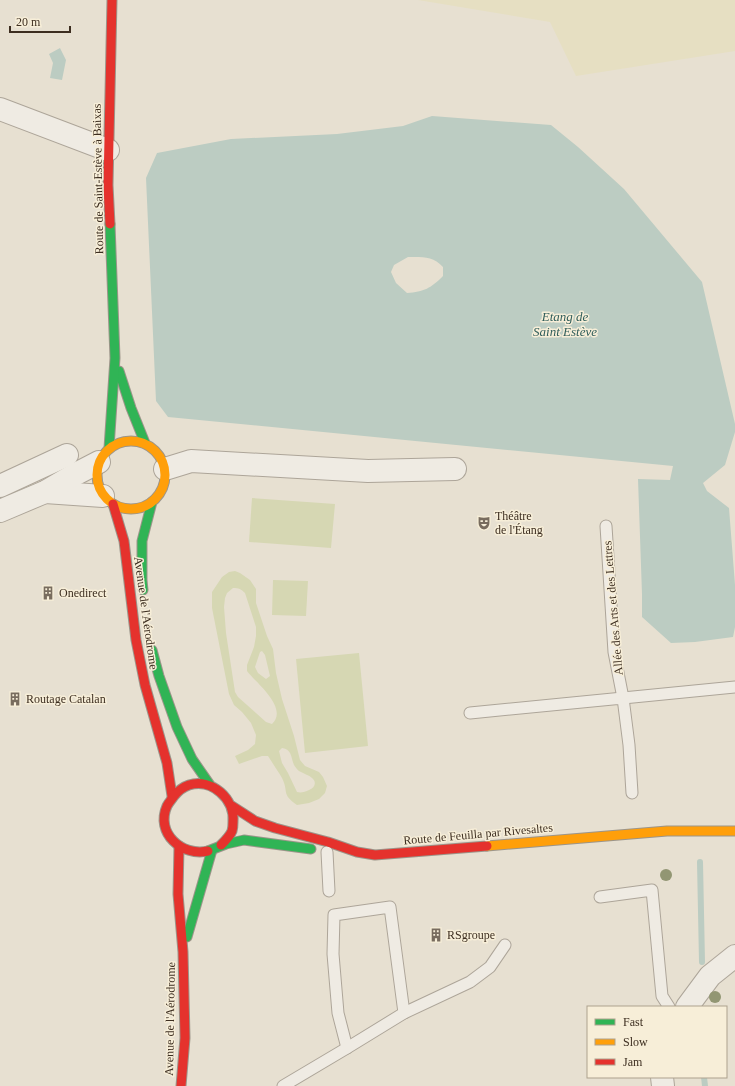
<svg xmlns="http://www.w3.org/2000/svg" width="735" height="1086" viewBox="0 0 735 1086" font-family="'Times New Roman',serif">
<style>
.farmland{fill:#e6dfc2}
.green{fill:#d6d7b3;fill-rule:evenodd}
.water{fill:#bcccc2;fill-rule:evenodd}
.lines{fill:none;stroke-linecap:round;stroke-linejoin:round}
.stream{stroke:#bcccc2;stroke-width:6}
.lane-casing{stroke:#ada599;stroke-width:13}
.street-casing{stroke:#ada599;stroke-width:24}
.fast-casing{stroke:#9c958a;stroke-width:11}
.slow-casing{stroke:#9c958a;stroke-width:11}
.jam-casing{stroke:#9c958a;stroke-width:11}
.lane{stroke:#efebe3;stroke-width:11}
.street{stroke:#efebe3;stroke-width:22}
.fast{stroke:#30b455;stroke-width:9}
.slow{stroke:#ff9f0a;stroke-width:9}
.jam{stroke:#e5322d;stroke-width:9}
.tree{fill:#929673}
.labels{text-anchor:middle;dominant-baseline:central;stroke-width:3;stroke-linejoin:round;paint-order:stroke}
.street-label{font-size:12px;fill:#3d2e20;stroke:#f7eed8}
.poi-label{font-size:12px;fill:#3d2e20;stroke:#f7eed8;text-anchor:start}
.water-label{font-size:13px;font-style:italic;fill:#2f5d5a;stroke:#f7eed8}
</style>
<rect width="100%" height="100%" fill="#e7e0d1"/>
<polygon class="farmland" points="418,0 735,0 735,51 576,76 550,22"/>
<g class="green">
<polygon points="252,498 335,504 331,548 249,542"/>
<path d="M235,571L240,573L250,580L256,589V603L267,636L273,649L276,673L282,699L294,736L300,760L305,766L319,772L323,777L327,786L325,793L319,799L309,803L297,805C281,794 289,792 282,778C278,771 273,764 268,756H262L239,764L235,756L248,750L255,744L256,735L251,723L242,712L234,705L229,694L212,608V592L222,577L229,572ZM233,588C239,588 241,589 245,593L256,627V636L254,647L247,665V671C256,683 289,708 272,724L266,722L238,697L235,692L226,633L224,607L225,598L227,593ZM262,651L265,655L270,676L266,679L258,673L255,667L260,652ZM282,748C292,749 291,758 294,765C296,768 298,771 301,772C304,774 309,775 312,778C317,782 315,788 309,790C305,792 301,793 297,792L288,773L282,763L279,751Z"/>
<polygon points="273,580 308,581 306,616 272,615"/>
<polygon points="359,653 368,746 305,753 296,659"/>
</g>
<g class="water">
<polygon points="60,48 66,60 62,80 50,78 53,63 49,54"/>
<path d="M432,116L551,125L578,147L624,189L702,282L735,424V432L725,465L703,483L707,491L729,508L735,585V627L733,637L695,642L671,643L642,617V594L638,479L670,480L673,466L168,417L156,401L146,178L157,153L231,139L337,134L403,126ZM408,257C423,257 433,256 443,267V276C431,288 424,292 407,293L396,283L391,272L394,265Z"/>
</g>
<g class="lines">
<g class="stream">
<polyline points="700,862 702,962"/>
<polyline points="704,1077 705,1086"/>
</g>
<g class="lane-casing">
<g id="lane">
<polyline points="606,526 614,652 623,698 735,687"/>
<polyline points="470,713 623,698 629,745 632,793"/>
<polyline points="327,852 329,891"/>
<polyline points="600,897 652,890 662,996 669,1007"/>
<polyline points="347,1048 338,1013 333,954 334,915 390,907 404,1013"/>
<polyline points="283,1086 347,1048 404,1013 470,982 490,967 505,945"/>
</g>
</g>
<g class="street-casing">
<g id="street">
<polyline points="0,109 108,150"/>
<polyline points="165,469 191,461 368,471 455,469"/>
<polyline points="0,486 67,455"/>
<polyline points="45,492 103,496"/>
<polyline points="0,511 45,492 74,475 99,462"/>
<polyline points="687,1007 710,976 735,956"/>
<polyline points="662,1077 663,1086"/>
</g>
</g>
<g class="fast-casing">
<g id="fast">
<polyline points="119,371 131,408 145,443"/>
<polyline points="109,448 115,358 110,224"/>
<polyline points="143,590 142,580 142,541 152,502"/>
<polyline points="152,650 159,676 177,727 192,759 210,785"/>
<polyline points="208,851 226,844 244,840 311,849"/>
<polyline points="187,937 212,850"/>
</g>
</g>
<g class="slow-casing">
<g id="slow">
<circle cx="131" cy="475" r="34"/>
<polyline points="487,846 667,831 735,831"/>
</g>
</g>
<g class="jam-casing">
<g id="jam">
<polyline points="110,224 108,185 112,0"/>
<polyline points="113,504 124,541 136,640 145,685 167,763 172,796"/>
<polyline points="232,806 255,821 275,828 328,842 357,852 375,855 487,846"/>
<polyline points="179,846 178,894 183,952 185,1038 181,1086"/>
<path d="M208,851C182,857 155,833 167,806C169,802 172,799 174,796C178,791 183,787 189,785C212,778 235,799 233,822C233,825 233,828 232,831C230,836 225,841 221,845"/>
</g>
</g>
<use href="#lane" class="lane"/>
<use href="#street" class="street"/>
<use href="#fast" class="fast"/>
<use href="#slow" class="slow"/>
<use href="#jam" class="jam"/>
</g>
<g class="tree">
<circle cx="666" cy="875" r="6"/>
<circle cx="715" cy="997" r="6"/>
</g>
<defs>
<g id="theatre-bare" transform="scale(1.08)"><path d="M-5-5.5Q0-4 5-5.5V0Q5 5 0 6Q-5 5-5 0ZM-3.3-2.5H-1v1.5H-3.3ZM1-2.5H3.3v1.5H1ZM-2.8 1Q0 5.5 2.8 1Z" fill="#786c5e" stroke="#f7eed8" stroke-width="2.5" paint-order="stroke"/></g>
<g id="building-bare" transform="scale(1.08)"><path d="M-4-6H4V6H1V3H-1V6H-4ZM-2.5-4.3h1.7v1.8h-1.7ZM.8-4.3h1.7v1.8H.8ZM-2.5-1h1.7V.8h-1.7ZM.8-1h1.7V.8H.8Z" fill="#786c5e" stroke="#f7eed8" stroke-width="2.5" paint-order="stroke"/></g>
</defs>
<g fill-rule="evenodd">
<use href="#theatre-bare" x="484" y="523"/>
<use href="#building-bare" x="48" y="593"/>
<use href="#building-bare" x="15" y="699"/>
<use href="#building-bare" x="436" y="935"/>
</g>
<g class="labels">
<g class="street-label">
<text transform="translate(98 179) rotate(-91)">Route de Saint-Estève à Baixas</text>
<text transform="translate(613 608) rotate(-95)">Allée des Arts et des Lettres</text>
<text transform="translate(146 613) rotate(82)">Avenue de l'Aérodrome</text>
<text transform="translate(478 834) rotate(-5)">Route de Feuilla par Rivesaltes</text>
<text transform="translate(170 1019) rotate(-89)">Avenue de l'Aérodrome</text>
</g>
<g class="poi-label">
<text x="495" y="516">Théâtre<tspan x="495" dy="14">de l'Étang</tspan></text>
<text x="59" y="593">Onedirect</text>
<text x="26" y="699">Routage Catalan</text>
<text x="447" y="935">RSgroupe</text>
</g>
<g class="water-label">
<text x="565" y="316">Etang de<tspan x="565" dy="15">Saint Estève</tspan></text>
</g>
</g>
<rect x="587" y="1006" width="140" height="72" fill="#f7eed8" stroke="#ada18e"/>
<rect x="595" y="1019" width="20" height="6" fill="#30b455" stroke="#ada18e"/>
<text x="623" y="1026" font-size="12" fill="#3d2e20">Fast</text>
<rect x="595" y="1039" width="20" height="6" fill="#ff9f0a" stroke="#ada18e"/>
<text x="623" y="1046" font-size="12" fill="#3d2e20">Slow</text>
<rect x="595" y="1059" width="20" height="6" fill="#e5322d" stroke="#ada18e"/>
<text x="623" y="1066" font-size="12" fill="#3d2e20">Jam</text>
<path d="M10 26v6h60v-6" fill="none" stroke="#3d2e20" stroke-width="2"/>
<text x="16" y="26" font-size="12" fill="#3d2e20" stroke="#f7eed8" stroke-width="3" paint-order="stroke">20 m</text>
</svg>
